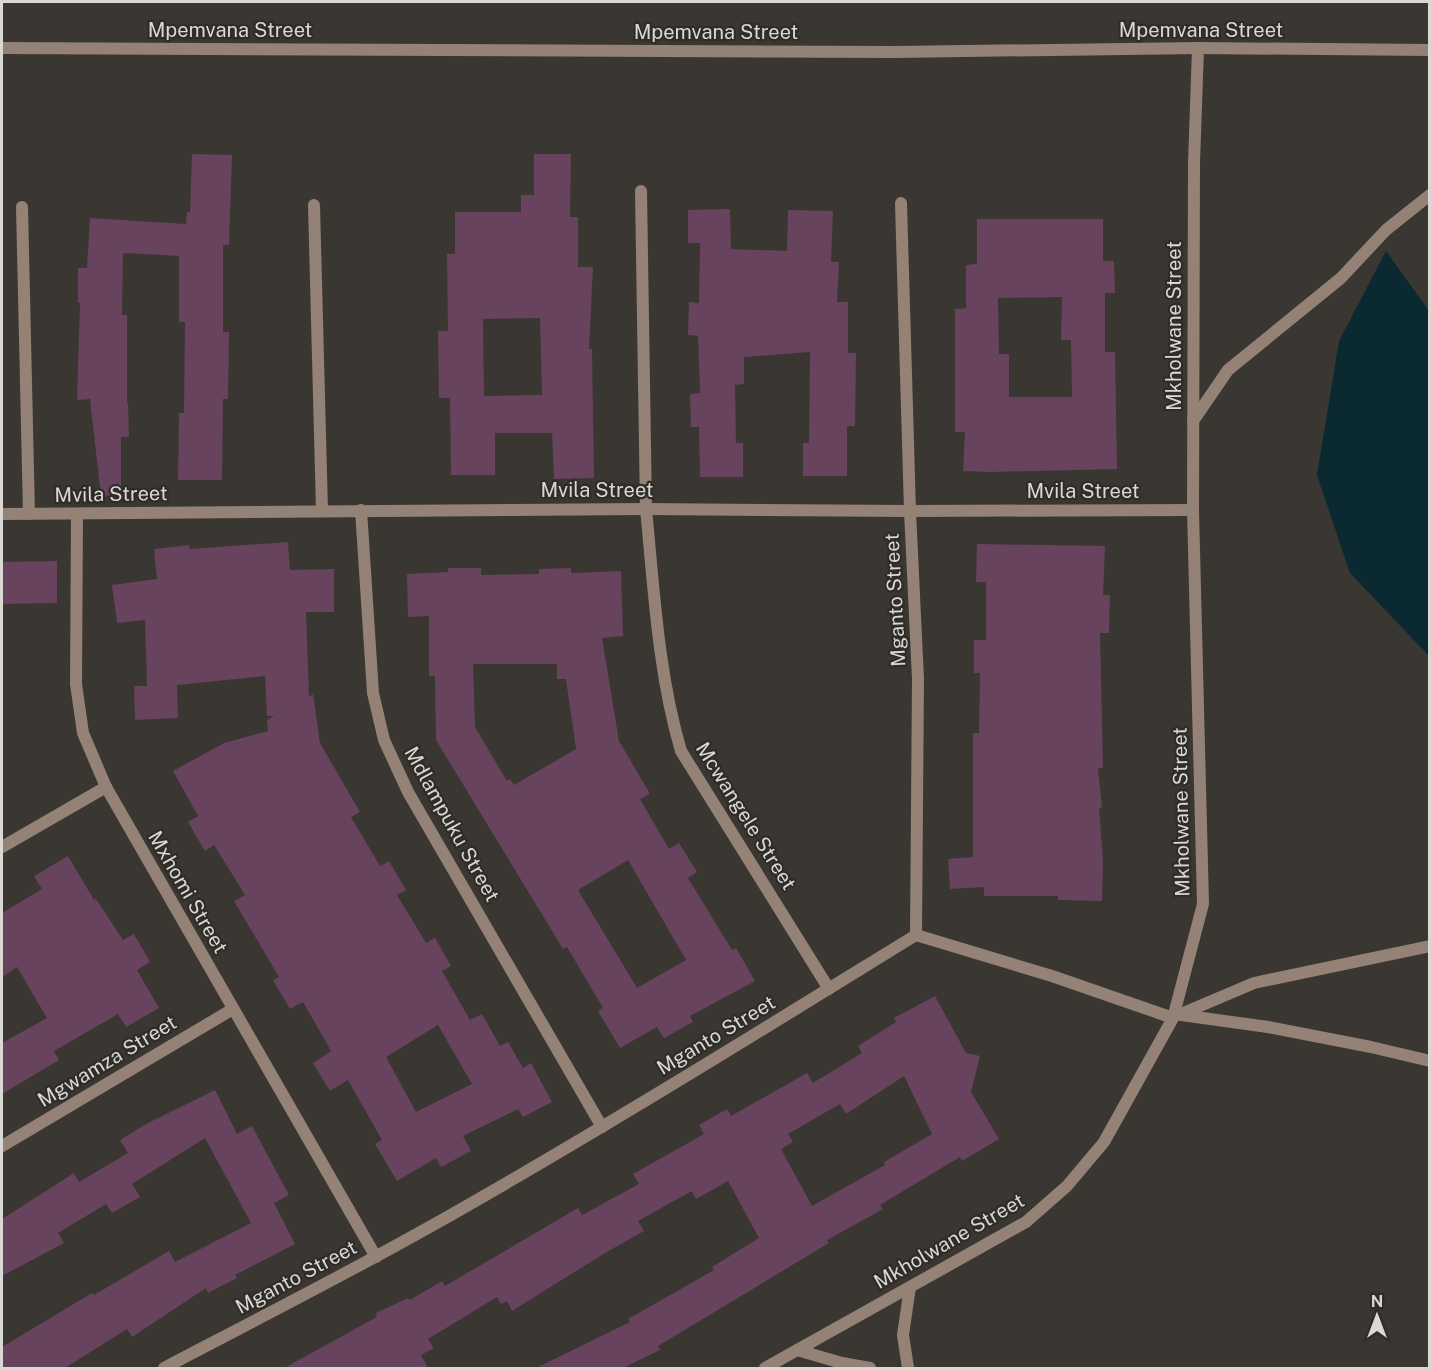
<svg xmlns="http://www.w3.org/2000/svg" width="1431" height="1370" viewBox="0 0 1431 1370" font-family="'Public Sans',sans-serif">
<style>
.water{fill:#0a2930}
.building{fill:#67435d;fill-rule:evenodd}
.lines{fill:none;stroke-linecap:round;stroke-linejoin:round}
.lane{stroke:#938275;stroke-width:12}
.street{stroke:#938275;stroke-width:12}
.labels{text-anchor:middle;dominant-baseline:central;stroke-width:4.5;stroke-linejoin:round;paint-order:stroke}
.street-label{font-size:20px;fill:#dad8d5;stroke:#302c28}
</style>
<rect width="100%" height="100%" fill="#3a3632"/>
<polygon class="water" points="1386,251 1429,311 1429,656 1350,573 1317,475 1339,341"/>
<g class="building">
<polygon points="192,154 232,155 229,245 223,245 223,332 229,332 228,399 223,399 222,480 178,480 179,413 184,413 185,322 179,322 179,256 123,253 122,315 127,315 127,403 128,403 129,437 121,437 121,495 101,496 90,399 77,400 80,303 78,303 78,268 87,268 90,218 186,224 187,212 190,212"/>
<path d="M534,154H571L570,217H578V267H593L589,349H592L594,478L554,479L552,433H495V475H451L450,398H439L438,331H448L447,254H455V212H521V195H534ZM540,318L542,395L484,396L483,319Z"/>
<polygon points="730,209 731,249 787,251 788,210 833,211 831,262 839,262 837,302 848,302 848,353 856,353 855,426 847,426 847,476 803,476 803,443 809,443 810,352 744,357 744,384 735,385 736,443 743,443 743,477 700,477 699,427 691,427 690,394 700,393 698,336 688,335 689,302 699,303 700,243 688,243 688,210"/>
<path d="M977,219H1103V261H1114L1115,293H1105V352H1115L1117,469L991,472L963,471L965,432H955V309L966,308V265L977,264ZM1062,297L1061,340H1071L1072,397H1009V354H999L998,298Z"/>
<path d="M288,542L290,570L334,569V612H306L309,697L313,694L320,743L360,812L351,817L380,866L389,861L406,890L397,895L426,943L435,938L451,966L442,971L470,1020L482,1014L500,1046L508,1042L523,1068L531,1063L552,1102L523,1117L518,1109L463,1136L471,1151L441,1167L436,1158L397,1181L375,1144L382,1140L348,1080L330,1091L313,1063L331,1051L303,1002L290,1009L273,980L279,977L234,901L245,895L214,845L205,851L188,822L198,816L173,771L224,743L268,731L267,720L274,716H267L265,676L177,685L178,718L135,720L134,686H147L145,620L117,623L112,585L157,579L154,549L189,545L190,549ZM438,1025L472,1084L416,1112L386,1057Z"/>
<polygon points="977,544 1105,546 1103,595 1110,595 1109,633 1100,633 1103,768 1098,768 1102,808 1099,808 1103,862 1102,901 1058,900 1058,896 984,896 984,887 950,889 948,859 973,857 973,733 979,733 980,673 974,673 974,640 986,640 986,582 976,582"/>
<polygon points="57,561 57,603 2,604 2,562"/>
<path d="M448,568H481V575L539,574V569L571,568V573L621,571L623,636L602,638L619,741L650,794L640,799L669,849L679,843L697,872L688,878L732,950L736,948L755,981L690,1016L693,1022L664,1038L657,1027L620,1048L598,1011L603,1008L567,947L563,949L436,740L435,676H429V616L408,617L407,574L448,572ZM473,664H557V679H566L576,749L514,785L510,779L507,781L475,727ZM628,860L686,960L637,988L578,890Z"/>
<polygon points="68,856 94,900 96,899 123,940 134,934 150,962 137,970 159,1008 126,1027 118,1014 54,1051 59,1060 2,1094 2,1043 47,1018 17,967 2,977 2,913 42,889 34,876"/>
<path d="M935,996L966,1053L980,1056L971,1092L999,1139L962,1161L960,1157L880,1205L883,1209L827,1240L829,1243L658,1346L660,1350L623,1368H536L630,1322L628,1319L714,1270L712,1267L759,1238L728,1181L696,1199L692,1191L638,1221L644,1231L605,1253L512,1311L507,1301L501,1304L497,1297L428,1339L434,1348L421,1355L428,1368H284L377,1317L376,1313L408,1298L410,1300L442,1281L445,1286L578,1208L582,1215L639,1184L633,1174L704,1134L699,1125L727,1109L731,1116L807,1073L813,1083L862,1053L858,1046L896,1022L894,1018ZM904,1076L932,1134L884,1162L885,1165L812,1206L781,1149L793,1142L788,1134L840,1104L846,1114Z"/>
<polygon points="215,1090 237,1134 252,1126 289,1195 274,1203 295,1244 235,1275 237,1278 208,1293 206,1288 132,1337 127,1329 65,1368 2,1368 2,1347 92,1293 94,1295 169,1251 175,1262 251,1223 205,1138 132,1184 140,1197 112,1213 106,1204 58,1233 64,1243 2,1276 2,1219 74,1173 79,1182 128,1153 120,1140 146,1124"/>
</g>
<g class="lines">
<g class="lane">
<polyline points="641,191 646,509"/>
<polyline points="901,203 910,511"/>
<polyline points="314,205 322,511"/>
<polyline points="22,207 29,514"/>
<polyline points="916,935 1052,976 1173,1018"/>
</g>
<g class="street">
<polyline points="2,48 894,52 1198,48 1430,50"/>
<polyline points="1193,421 1228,370 1341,278 1386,230 1430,195"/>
<path d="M646,509C654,590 658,673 681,751L829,989"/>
<polyline points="361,510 373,693 384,740 408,792 602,1127"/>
<polyline points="2,514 646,509 910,511 1193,510"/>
<polyline points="77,514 76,684 83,733 106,787 376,1257"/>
<polyline points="2,847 106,787"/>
<polyline points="1174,1014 1268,1027 1371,1047 1430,1061"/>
<polyline points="1181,1014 1254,983 1430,946"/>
<polyline points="2,1146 233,1009"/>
<polyline points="797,1350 842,1363 870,1368"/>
<path d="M164,1368C271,1312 379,1257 484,1196C630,1112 773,1023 916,935L918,679L910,511"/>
<polyline points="765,1368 1026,1222 1067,1186 1104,1142 1173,1018 1203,904 1193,510 1194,163 1198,48"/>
<polyline points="908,1368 903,1335 910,1287"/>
</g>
</g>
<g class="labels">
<g class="street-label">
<text x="230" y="30">Mpemvana Street</text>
<text x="1201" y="30">Mpemvana Street</text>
<text x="716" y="32">Mpemvana Street</text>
<text transform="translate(1174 326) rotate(-90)">Mkholwane Street</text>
<text x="597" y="490">Mvila Street</text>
<text x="1083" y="491">Mvila Street</text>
<text transform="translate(111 494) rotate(-1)">Mvila Street</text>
<text transform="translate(895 600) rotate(-93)">Mganto Street</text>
<text transform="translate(1181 812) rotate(-91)">Mkholwane Street</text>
<text transform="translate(746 816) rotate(58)">Mcwangele Street</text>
<text transform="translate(452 824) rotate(61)">Mdlampuku Street</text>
<text transform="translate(188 892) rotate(60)">Mxhomi Street</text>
<text transform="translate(716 1035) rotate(-31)">Mganto Street</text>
<text transform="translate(107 1061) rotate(-31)">Mgwamza Street</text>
<text transform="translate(949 1241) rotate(-30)">Mkholwane Street</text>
<text transform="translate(296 1277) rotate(-28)">Mganto Street</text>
</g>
</g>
<rect width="1431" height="1370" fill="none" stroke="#dad8d5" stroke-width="6"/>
<g transform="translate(1377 1316)" stroke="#302c28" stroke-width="4.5" paint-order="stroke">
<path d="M0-4.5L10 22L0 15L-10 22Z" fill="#dad8d5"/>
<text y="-9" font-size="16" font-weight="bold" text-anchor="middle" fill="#dad8d5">N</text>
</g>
</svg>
